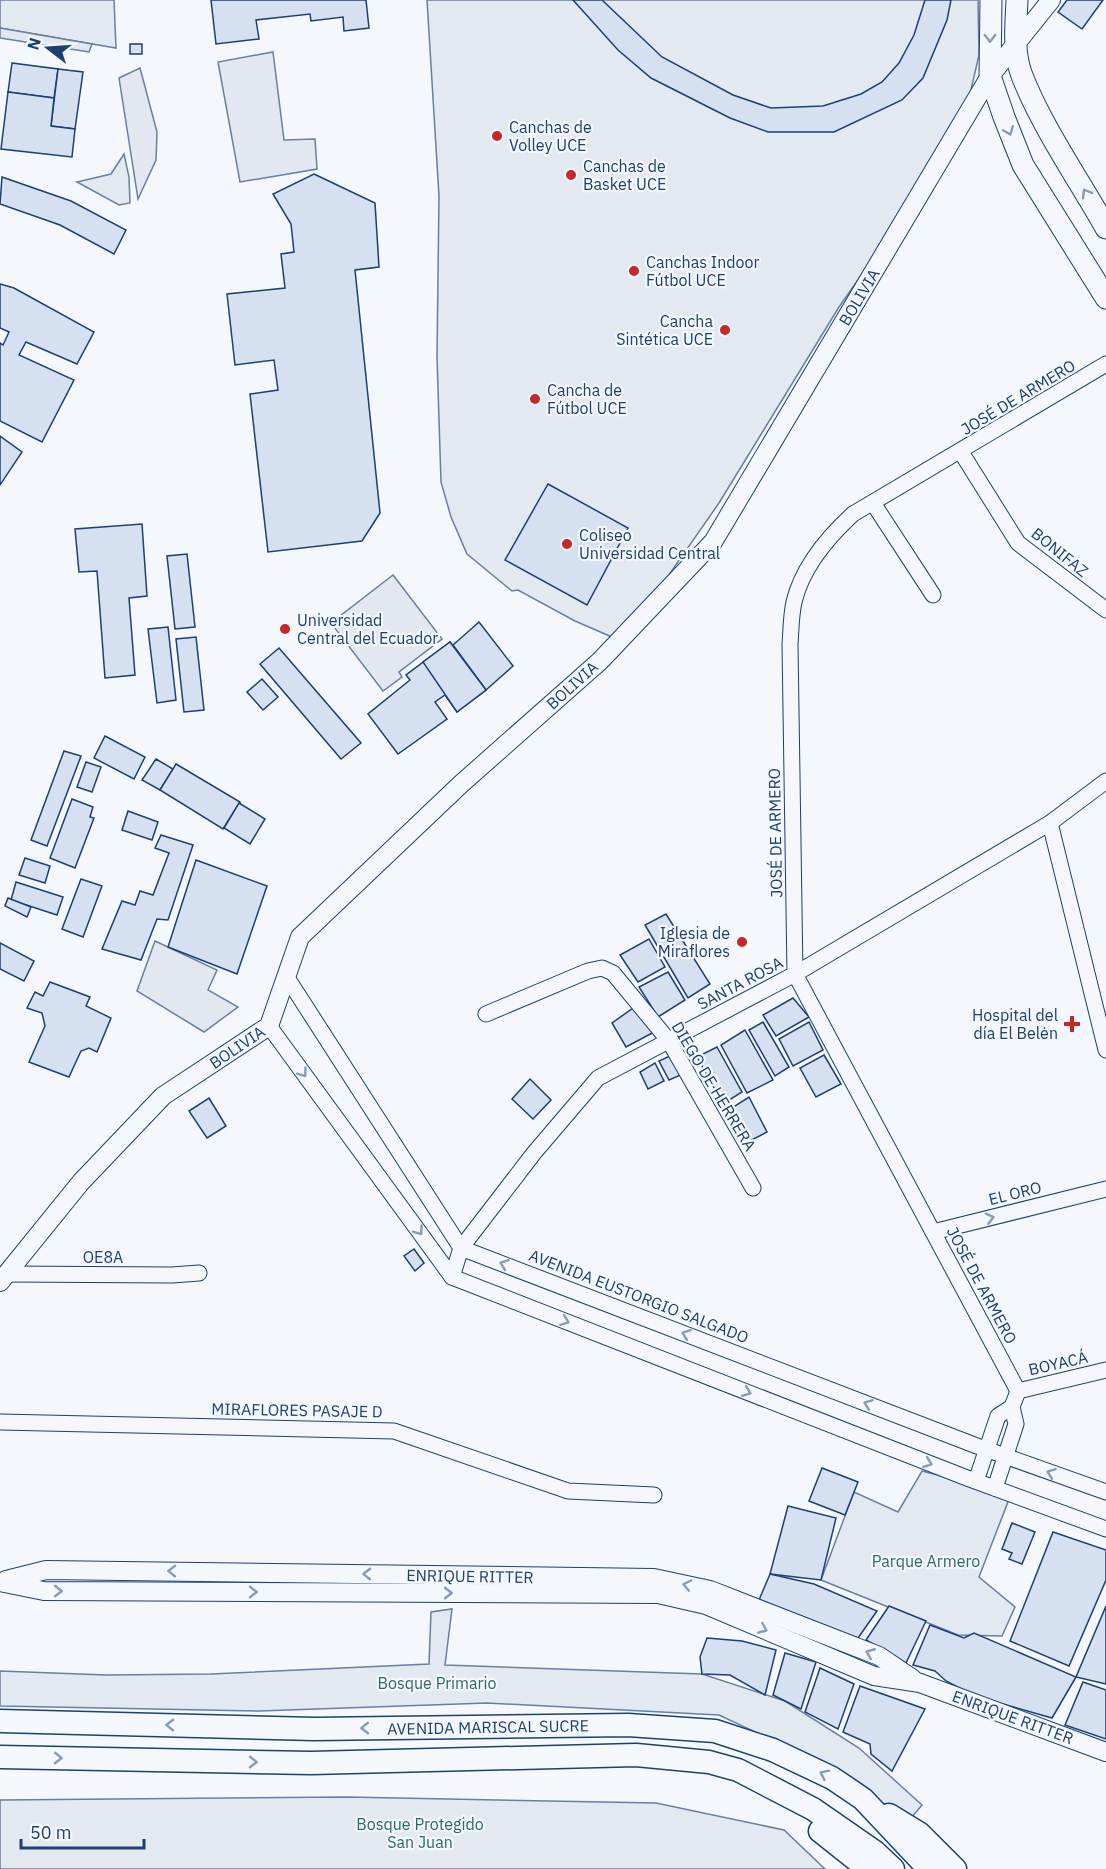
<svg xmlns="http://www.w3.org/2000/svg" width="1106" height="1869" viewBox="0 0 1106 1869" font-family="'IBM Plex Sans',sans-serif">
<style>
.green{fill:#e3e9f0;stroke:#687fa3;stroke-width:1.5}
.parking{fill:#e3e8f0;stroke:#687fa3;stroke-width:1.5}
.building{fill:#d5e0f0;stroke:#1d3f73;stroke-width:1.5}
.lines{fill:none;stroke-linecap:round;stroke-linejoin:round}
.minor-casing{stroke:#1d3f73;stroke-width:17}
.tertiary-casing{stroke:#1d3f73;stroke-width:20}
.secondary-casing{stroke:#1d3f73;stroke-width:23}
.primary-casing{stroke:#1d3f73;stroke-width:25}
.minor{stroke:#f4f7fb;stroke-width:15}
.tertiary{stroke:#f4f7fb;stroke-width:18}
.secondary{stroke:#f4f7fb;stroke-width:21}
.primary{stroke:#f4f7fb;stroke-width:22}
.oneway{stroke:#889bb7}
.poi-dot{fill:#c62828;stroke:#f4f7fb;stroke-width:2}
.labels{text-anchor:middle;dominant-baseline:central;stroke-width:4.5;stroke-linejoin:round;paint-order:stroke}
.poi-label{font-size:16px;fill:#1d3f73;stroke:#f4f7fb;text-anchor:start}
.street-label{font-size:16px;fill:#1d3f73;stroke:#f4f7fb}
.park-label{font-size:16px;fill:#2c6c60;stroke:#f4f7fb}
</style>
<rect width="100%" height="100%" fill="#f4f7fb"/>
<g class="green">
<polygon points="0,0 114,0 116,48 0,28"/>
<polygon points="427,0 978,0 979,55 970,94 883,244 839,307 719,503 648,605 612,637 575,621 518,590 512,591 467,554 451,517 441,482 437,357 439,196"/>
<polygon points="124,154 129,177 130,203 119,205 77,182 111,174"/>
<polygon points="922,1471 1011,1494 979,1577 1015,1607 1002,1636 958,1635 821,1580 854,1492 898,1512"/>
<polygon points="452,1609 445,1665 702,1674 785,1701 859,1748 922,1805 906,1824 792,1749 719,1715 487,1703 259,1711 0,1706 0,1671 106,1675 211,1674 429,1664 431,1612"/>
<polygon points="347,1797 656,1803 784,1830 825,1869 0,1869 0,1800"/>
</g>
<g class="parking">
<polygon points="0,28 92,44 89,52 0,38"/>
<polygon points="273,52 284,140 315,139 317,169 240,182 218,62"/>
<polygon points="140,68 157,132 156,160 138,199 119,78"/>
<polygon points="393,575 442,639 399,672 402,677 383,691 331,623"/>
<polygon points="155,941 217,970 208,990 238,1007 204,1032 137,991"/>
</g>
<g class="building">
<polygon points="211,0 366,0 369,28 344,31 343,17 311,21 310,14 256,20 259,39 216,44"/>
<polygon points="573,0 602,0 662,57 733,95 771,108 823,106 861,94 882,82 899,63 914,35 925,0 951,0 947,20 923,78 902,100 834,132 768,132 730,118 651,78 618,50"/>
<polygon points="1067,0 1103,0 1082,29 1058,12"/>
<rect x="130" y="44" width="12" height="10"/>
<polygon points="12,63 58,69 54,98 8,92"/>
<polygon points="58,69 83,72 75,129 51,126"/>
<polygon points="8,92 54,98 51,126 75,129 72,157 1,149"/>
<polygon points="314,174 375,203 379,267 355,270 380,513 362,541 268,552 250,394 278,390 274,360 235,365 227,294 285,288 281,254 294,252 291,224 273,194"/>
<polygon points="2,177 71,201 126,230 114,254 60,225 0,204"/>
<polygon points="0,284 14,288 94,332 77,364 26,342 19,355 74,380 42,442 0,421 0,343 3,345 9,332 0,328"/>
<polygon points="0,436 22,452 0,485"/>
<polygon points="548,484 628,528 587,605 505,560"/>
<polygon points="142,524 147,596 129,598 135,675 105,678 97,571 79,572 75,529"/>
<polygon points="187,554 195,627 175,629 167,556"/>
<polygon points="479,622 513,666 486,690 453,645"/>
<polygon points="168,627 176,700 157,703 148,629"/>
<polygon points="196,637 204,710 184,712 176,639"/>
<polygon points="450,642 486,690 457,712 445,695 435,702 447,719 398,754 368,714 410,680 406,675"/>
<polygon points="450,642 486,690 457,712 423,662"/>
<polygon points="279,648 361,743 341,759 260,664"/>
<polygon points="262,679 278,697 263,710 247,692"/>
<polygon points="105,736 145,757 134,779 94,758"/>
<polygon points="64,751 81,756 47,846 31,840"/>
<polygon points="156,759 173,769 160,790 142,780"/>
<polygon points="86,762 101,767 92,792 77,787"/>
<polygon points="176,764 240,802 223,829 160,790"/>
<polygon points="72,799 93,807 90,817 94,818 75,868 50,858"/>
<polygon points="239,803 265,819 250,844 224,828"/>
<polygon points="128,811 158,822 152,840 122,830"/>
<polygon points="161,835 193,845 168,920 157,919 141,960 102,949 122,901 135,905 140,891 153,895 169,853 155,848"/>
<polygon points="25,858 50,866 45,883 19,875"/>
<polygon points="196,860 267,886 237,974 168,947"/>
<polygon points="81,879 102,886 83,937 62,929"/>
<polygon points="16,882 63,897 57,915 11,900"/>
<polygon points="8,898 31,907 27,917 5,906"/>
<polygon points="666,914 710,984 688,998 645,925"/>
<polygon points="649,939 665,967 638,982 620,955"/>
<polygon points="0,943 34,961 24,981 0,969"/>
<polygon points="668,972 685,1000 658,1017 639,987"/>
<polygon points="50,982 90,997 86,1006 111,1018 97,1052 89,1048 81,1051 69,1077 29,1062 45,1026 42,1013 27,1008 35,992 43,996"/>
<polygon points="793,998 809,1017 776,1036 763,1015"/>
<polygon points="636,1006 656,1031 626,1047 612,1023"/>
<polygon points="763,1022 789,1067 775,1076 749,1030"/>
<polygon points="809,1022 823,1050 793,1066 779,1039"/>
<polygon points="745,1030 773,1080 747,1093 721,1045"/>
<polygon points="717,1047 742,1092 723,1104 697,1057"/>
<polygon points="672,1055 683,1074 669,1080 659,1061"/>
<polygon points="824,1055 841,1084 816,1097 800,1068"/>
<polygon points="655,1063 664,1081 648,1089 640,1072"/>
<polygon points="530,1079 551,1100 533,1119 512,1099"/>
<polygon points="749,1097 767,1132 744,1144 727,1111"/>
<polygon points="209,1098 226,1126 207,1138 189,1111"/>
<polygon points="414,1249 424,1263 415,1271 404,1256"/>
<polygon points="822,1468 858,1482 845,1515 809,1501"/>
<polygon points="788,1506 836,1518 821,1580 770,1574"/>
<polygon points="1012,1523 1035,1532 1022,1564 1009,1559 1012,1553 1002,1549"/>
<polygon points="1053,1532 1106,1550 1106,1580 1069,1666 1010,1641"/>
<polygon points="770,1574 814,1584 877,1611 858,1638 759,1600"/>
<polygon points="889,1606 926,1621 906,1663 866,1640"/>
<polygon points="1106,1606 1106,1684 1076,1677"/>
<polygon points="930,1625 964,1638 974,1633 1076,1677 1052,1718 975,1696 946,1681 935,1671 913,1665"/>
<polygon points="707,1638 742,1641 776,1650 765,1695 730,1675 702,1674 700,1657"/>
<polygon points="785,1653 816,1662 801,1709 773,1695"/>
<polygon points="820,1668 854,1684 838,1729 805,1712"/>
<polygon points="1083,1682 1106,1690 1106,1739 1065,1725"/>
<polygon points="860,1686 925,1709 892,1771 871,1754 870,1744 843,1732"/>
</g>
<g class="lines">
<g class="minor-casing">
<g id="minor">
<polyline points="961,452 1018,543 1106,610"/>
<polyline points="873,503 933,595"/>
<polyline points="1050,823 1106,1050"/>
<polyline points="286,976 461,1248 977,1446 1106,1492"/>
<polyline points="486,1014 588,971 602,968 613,973 669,1041 753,1188"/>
<polyline points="269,1026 452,1277 967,1478 1106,1529"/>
<polyline points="933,1232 1106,1189"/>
<polyline points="6,1274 172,1275 199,1273"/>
<polyline points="452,1277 461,1248 534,1153 598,1078 795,974 1050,823 1106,781"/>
<path d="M1018,1391L795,974L790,644C791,631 791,615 794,602C802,568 828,537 853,514L1106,364"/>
<polyline points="1018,1391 1106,1370"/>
<polyline points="0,1422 394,1431 568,1491 654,1495"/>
<polyline points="976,1481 998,1416 1012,1407"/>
<polyline points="995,1488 1016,1424 1012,1407 1018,1391"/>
</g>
</g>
<g class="tertiary-casing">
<g id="tertiary">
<polyline points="0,1282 81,1182 163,1096 269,1026 300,937 461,784 600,661 713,542 990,76 1051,0"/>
<polyline points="6,1580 46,1570 654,1578 710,1590 879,1656 913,1679"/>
<polyline points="0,1582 44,1591 658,1594 706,1605 874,1676 920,1683 1106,1752"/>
</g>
</g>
<g class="secondary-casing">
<g id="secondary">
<polyline points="991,0 990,76 1004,117 1023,165 1106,298"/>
<path d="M1017,0C1016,24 1013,50 1021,73C1040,124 1079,180 1106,228"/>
</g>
</g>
<g class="primary-casing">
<g id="primary">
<polyline points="0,1721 314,1729 628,1725 715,1731 773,1750 832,1778 863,1799 929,1869"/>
<polyline points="0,1757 311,1763 636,1755 709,1762 738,1770 813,1809 875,1852 893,1869"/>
<polyline points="889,1815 920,1834 955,1869"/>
<polyline points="820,1831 868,1869"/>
</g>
</g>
<use href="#minor" class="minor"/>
<use href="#tertiary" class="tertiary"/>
<use href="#secondary" class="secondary"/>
<use href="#primary" class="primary"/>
</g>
<defs><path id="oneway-chevron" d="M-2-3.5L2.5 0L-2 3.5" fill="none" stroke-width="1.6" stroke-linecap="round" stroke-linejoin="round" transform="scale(1.5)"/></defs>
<g class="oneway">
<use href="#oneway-chevron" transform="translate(990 38) rotate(90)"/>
<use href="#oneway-chevron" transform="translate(1009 131) rotate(68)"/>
<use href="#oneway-chevron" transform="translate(1086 193) rotate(-120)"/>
<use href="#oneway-chevron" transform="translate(303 1073) rotate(54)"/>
<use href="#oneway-chevron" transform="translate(990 1218) rotate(-14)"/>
<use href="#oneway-chevron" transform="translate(419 1231) rotate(54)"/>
<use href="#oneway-chevron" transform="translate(504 1264) rotate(-159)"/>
<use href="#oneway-chevron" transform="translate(565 1321) rotate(21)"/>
<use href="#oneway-chevron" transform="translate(686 1334) rotate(-159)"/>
<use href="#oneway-chevron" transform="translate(747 1392) rotate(21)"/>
<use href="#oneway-chevron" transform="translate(868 1404) rotate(-159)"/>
<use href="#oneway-chevron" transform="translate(928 1463) rotate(21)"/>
<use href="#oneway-chevron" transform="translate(1051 1473) rotate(-160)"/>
<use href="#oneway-chevron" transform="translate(172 1571) rotate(-179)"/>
<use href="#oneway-chevron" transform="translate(367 1574) rotate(-179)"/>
<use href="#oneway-chevron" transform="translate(687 1585) rotate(-168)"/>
<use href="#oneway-chevron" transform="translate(58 1591)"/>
<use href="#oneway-chevron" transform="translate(253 1592)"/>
<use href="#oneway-chevron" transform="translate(448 1593)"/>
<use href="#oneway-chevron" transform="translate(763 1629) rotate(23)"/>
<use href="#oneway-chevron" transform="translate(870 1653) rotate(-158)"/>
<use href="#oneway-chevron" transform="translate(170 1725) rotate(-179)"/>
<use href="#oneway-chevron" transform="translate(365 1728) rotate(179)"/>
<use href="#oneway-chevron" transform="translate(58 1758) rotate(1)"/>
<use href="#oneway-chevron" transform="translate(253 1762) rotate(1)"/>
<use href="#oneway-chevron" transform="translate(824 1774) rotate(-154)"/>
</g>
<g class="poi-dot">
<circle cx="497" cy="136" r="6"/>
<circle cx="571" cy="175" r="6"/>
<circle cx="634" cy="271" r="6"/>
<circle cx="725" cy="330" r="6"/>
<circle cx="535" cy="399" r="6"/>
<circle cx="567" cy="544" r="6"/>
<circle cx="285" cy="629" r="6"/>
<circle cx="742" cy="942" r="6"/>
<path d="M1069 1015h6v6h6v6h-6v6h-6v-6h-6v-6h6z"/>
</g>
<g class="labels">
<g class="poi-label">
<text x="509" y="127">Canchas de<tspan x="509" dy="18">Volley UCE</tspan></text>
<text x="583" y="166">Canchas de<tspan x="583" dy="18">Basket UCE</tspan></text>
<text x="646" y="262">Canchas Indoor<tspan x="646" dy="18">Fútbol UCE</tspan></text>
<text x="713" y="321" text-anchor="end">Cancha<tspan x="713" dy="18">Sintética UCE</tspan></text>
<text x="547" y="390">Cancha de<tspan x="547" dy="18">Fútbol UCE</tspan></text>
<text x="579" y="535">Coliseo<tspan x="579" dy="18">Universidad Central</tspan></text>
<text x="297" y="620">Universidad<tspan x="297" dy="18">Central del Ecuador</tspan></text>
<text x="730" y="933" text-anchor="end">Iglesia de<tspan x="730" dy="18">Miraflores</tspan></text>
<text x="1058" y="1015" text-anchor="end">Hospital del<tspan x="1058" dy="18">día El Belėn</tspan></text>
</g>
<g class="street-label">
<text transform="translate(859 297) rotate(-59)">BOLIVIA</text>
<text transform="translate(1018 397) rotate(-31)">JOSÉ DE ARMERO</text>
<text transform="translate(1060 552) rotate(39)">BONIFAZ</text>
<text transform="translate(572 685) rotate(-42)">BOLIVIA</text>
<text transform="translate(775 833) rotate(-91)">JOSÉ DE ARMERO</text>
<text transform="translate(740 983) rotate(-28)">SANTA ROSA</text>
<text transform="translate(237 1047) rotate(-34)">BOLIVIA</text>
<text transform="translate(714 1086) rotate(59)">DIEGO DE HERRERA</text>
<text transform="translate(1015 1193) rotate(-14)">EL ORO</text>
<text x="103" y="1257">OE8A</text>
<text transform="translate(982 1285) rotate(62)">JOSÉ DE ARMERO</text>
<text transform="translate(639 1296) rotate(21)">AVENIDA EUSTORGIO SALGADO</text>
<text transform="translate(1058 1363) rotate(-13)">BOYACÁ</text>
<text transform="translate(297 1410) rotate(1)">MIRAFLORES PASAJE D</text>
<text transform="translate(470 1576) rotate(1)">ENRIQUE RITTER</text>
<text transform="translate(1013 1717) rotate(20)">ENRIQUE RITTER</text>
<text transform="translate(488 1727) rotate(-1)">AVENIDA MARISCAL SUCRE</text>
</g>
<g class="park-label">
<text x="926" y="1561">Parque Armero</text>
<text x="437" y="1683">Bosque Primario</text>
<text x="420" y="1824">Bosque Protegido<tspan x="420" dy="18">San Juan</tspan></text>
</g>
</g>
<g transform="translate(48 48) rotate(287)" stroke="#f4f7fb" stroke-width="4.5" paint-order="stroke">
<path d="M0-4.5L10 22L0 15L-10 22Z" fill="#1d3f73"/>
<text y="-9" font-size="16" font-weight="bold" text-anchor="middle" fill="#1d3f73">N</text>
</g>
<path d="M21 1839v9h123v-9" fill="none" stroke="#1d3f73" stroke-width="3"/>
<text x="30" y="1839" font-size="18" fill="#1d3f73" stroke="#f4f7fb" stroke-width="4.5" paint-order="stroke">50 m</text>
</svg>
